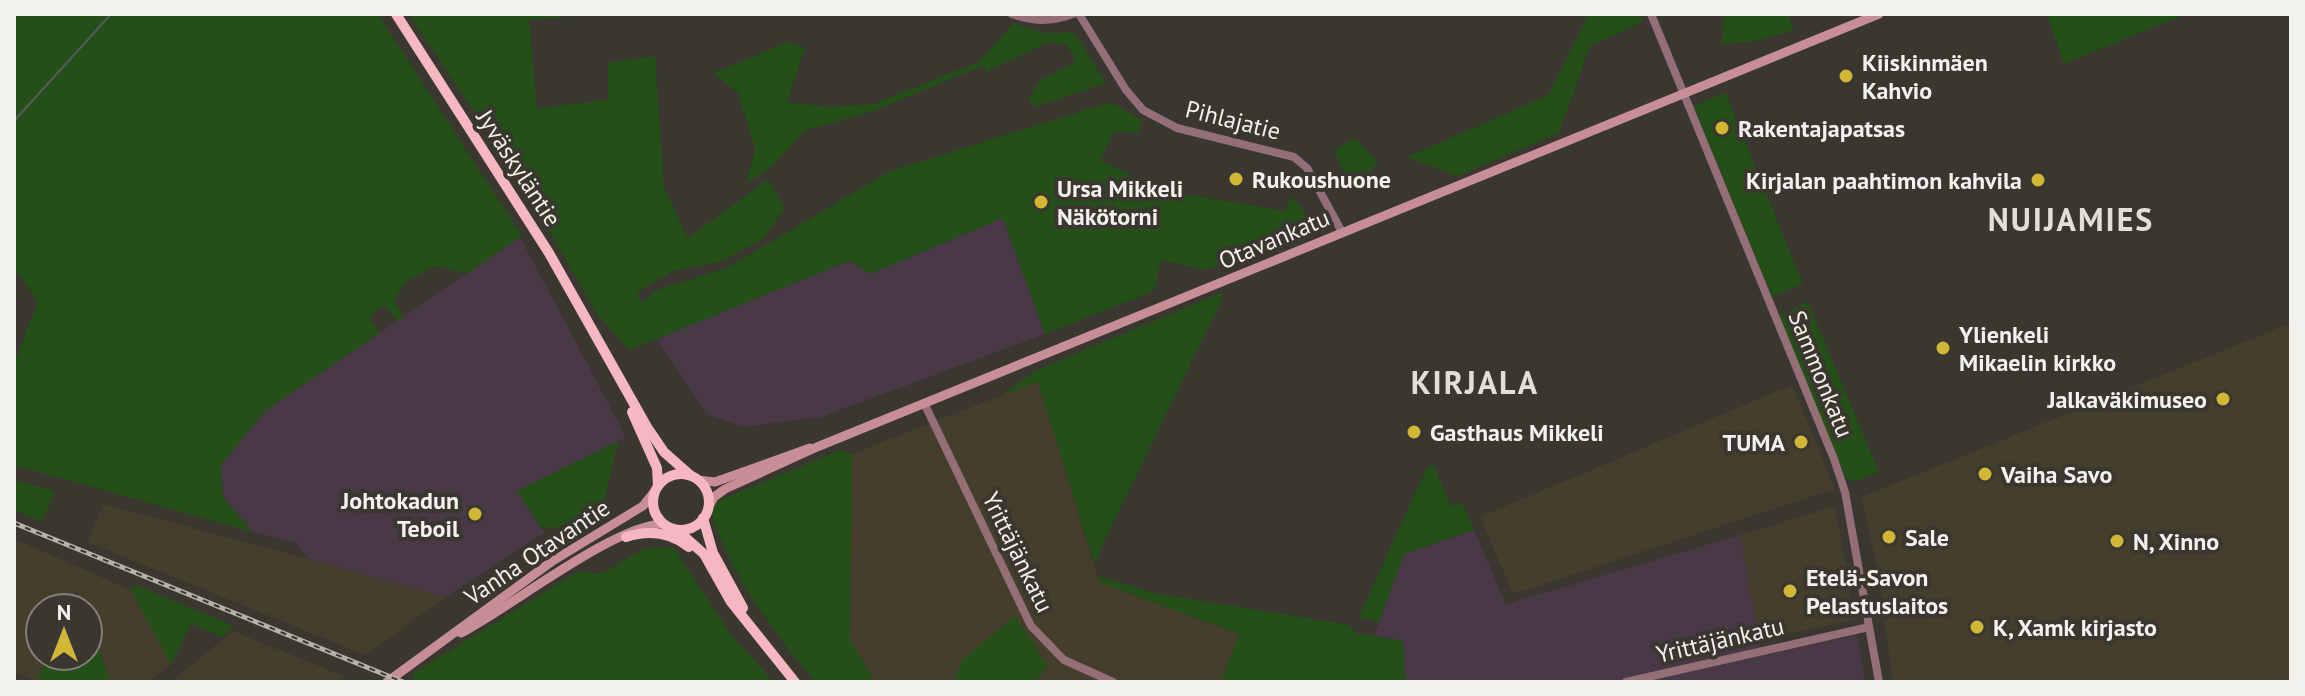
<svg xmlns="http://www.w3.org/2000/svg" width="2305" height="696" viewBox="0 0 2305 696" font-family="'PT Sans',sans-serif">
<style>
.commercial{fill:#453e2d}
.industrial{fill:#493946}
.green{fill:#254f18}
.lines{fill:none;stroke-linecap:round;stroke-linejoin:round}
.stream{stroke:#525c5d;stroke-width:2}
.tertiary{stroke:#946f76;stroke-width:8}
.secondary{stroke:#c78d99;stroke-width:9}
.trunk{stroke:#f6b6c2;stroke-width:10}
.rail-casing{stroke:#b3b2ab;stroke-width:5}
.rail{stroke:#39372f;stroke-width:2;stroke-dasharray:6;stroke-linecap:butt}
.poi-dot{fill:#d2b736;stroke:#39372f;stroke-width:3}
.labels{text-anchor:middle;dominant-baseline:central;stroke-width:8;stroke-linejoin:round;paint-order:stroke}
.poi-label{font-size:24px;font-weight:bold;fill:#f2f1eb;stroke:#39372f;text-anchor:start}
.street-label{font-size:24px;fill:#f2f1eb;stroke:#39372f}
.district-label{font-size:32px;font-weight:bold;letter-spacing:2px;fill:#e2e0d5;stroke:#39372f}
</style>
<rect width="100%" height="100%" fill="#39372f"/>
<g class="commercial">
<polygon points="2291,323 2291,682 1893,682 1878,573 1862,497"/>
<polygon points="1038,381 1099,582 1239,634 1221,682 1034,682 1048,666 963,659 953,682 875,682 850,640 852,454"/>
<polygon points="1792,385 1835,489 1513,594 1480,517"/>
<polygon points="103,504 308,559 446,597 365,655 88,542"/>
<polygon points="1835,506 1855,620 1759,640 1740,535"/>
<polygon points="14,539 131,590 171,665 147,682 111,682 88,620 88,608 84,608 76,589 68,608 40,608 40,656 48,656 37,682 14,672"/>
<polygon points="233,631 343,676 341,682 170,682"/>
</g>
<g class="industrial">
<polygon points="1003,218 1045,334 821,417 743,427 707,414 656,337 850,261 870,274"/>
<polygon points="520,237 626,437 518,491 544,533 446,597 308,559 297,543 253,532 223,497 221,465 265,411"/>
<polygon points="1474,530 1506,604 1740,535 1762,655 1857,635 1865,682 1406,682 1402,641 1374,636 1404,554"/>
</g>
<g class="green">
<polygon points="14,14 378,14 522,236 468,273 434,266 406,281 394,301 404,316 398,321 384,306 375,310 370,319 380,333 265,411 221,465 223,497 253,532 14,465 14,363 38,302 14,267"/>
<polygon points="409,14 600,14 529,20 537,109 608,99 608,63 655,56 664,186 687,238 768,180 785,208 764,238 723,261 673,271 637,292 642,303 657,290 727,268 890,171 1111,102 1143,121 1137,133 1114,131 1100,160 1165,191 1285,211 1292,196 1317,228 1206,270 1161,260 1154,291 1045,334 1003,218 870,274 849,261 629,350 597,314 527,191"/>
<polygon points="1589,14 1638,14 1643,22 1590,46 1559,133 1457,176 1407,157 1549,95"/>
<polygon points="1724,14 1788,14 1794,30 1756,41 1722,44"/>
<polygon points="2047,14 2186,14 2064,64"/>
<polygon points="1014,23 1043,33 1074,32 1106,83 1035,107 1029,99 1040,80 1076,62 1067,44 1047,43 986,72 984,65 876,110 805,131 772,166 746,184 755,148 738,93 714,73 787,42 805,48 787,102 826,107 874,104 980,61"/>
<polygon points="1725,92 1803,284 1772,297 1694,106"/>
<polygon points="1355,138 1378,162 1353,191 1334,151"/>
<polygon points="1223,292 1220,303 1094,563 1038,382 1001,396 1033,372"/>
<polygon points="1808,302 1879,472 1854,482 1846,478 1779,315"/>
<polygon points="618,441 604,501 557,528 540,527 517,491"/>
<path d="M841,450L852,454L850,640L875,682H815C773,631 726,570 709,505Z"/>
<polygon points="1434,466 1451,506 1463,503 1474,530 1404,554 1379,622 1359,617 1427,467"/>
<polygon points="14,480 55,491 42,522 14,510"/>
<polygon points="645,548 674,548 731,635 774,682 412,680 415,672 579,571 601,574"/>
<polygon points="1098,576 1154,593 1350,625 1356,633 1403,641 1406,682 1221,682 1239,634 1099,582"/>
<polygon points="136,585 234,626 222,637 191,624 171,665 131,590"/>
<polygon points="1015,616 1048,666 1034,682 953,682 963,659"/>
<polygon points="88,620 111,682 37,682 48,656 88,656"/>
</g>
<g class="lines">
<polyline class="stream" points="14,121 111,14"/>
<g class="tertiary">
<path d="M1012,14C1034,22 1051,22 1073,14"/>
<polyline points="1079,14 1126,90 1143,110 1177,128 1294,157 1307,168 1342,232"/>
<polyline points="1651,14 1834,459 1845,492 1879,682"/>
<polyline points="925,405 1031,626 1064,660 1113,682"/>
<polyline points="1626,682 1869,627"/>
</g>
<g class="secondary">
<polyline points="698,480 715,482 810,448"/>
<polyline points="708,508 714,497 725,489 817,447 1879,14"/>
<path d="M461,633C508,609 617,523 664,524"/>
<polyline points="387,682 551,562 643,506 654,492"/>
</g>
<g class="trunk">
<polyline points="396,14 549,253 647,427 664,452 690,475"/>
<polyline points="632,412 657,468 658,486"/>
<circle cx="681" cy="502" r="28"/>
<polyline points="703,518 713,553 743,608"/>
<polyline points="677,530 704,554 731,602 795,682"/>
<path d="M626,537C648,530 670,532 689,547"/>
</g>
<g class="rail-casing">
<polyline id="rail" points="14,523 403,682"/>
</g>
<use href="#rail" class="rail"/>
</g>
<g class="poi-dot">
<circle cx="1846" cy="76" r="8"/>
<circle cx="1722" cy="128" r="8"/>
<circle cx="1236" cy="179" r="8"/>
<circle cx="2038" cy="180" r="8"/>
<circle cx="1041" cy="202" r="8"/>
<circle cx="1943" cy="348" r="8"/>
<circle cx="2223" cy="399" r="8"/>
<circle cx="1414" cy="432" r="8"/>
<circle cx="1801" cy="442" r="8"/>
<circle cx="1985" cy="474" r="8"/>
<circle cx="475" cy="514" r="8"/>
<circle cx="1889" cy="537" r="8"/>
<circle cx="2117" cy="541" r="8"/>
<circle cx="1790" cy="591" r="8"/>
<circle cx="1977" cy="627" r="8"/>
</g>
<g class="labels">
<g class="poi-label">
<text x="1862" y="62">Kiiskinmäen<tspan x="1862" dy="28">Kahvio</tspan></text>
<text x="1738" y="128">Rakentajapatsas</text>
<text x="1252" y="179">Rukoushuone</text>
<text x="2022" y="180" text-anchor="end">Kirjalan paahtimon kahvila</text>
<text x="1057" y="188">Ursa Mikkeli<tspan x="1057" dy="28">Näkötorni</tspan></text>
<text x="1959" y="334">Ylienkeli<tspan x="1959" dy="28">Mikaelin kirkko</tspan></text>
<text x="2207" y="399" text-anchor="end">Jalkaväkimuseo</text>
<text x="1430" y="432">Gasthaus Mikkeli</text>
<text x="1785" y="442" text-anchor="end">TUMA</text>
<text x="2001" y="474">Vaiha Savo</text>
<text x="459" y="500" text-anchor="end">Johtokadun<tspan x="459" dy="28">Teboil</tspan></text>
<text x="1905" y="537">Sale</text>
<text x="2133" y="541">N, Xinno</text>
<text x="1806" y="577">Etelä-Savon<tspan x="1806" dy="28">Pelastuslaitos</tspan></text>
<text x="1993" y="627">K, Xamk kirjasto</text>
</g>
<g class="street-label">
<text transform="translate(1233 120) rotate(14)">Pihlajatie</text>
<text transform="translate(519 168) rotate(57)">Jyväskyläntie</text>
<text transform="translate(1274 239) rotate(-23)">Otavankatu</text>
<text transform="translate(1821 374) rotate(68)">Sammonkatu</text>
<text transform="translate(537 552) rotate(-34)">Vanha Otavantie</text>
<text transform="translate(1018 552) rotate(64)">Yrittäjänkatu</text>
<text transform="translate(1720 640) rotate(-13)">Yrittäjänkatu</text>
</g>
<g class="district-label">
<text x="2071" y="219">NUIJAMIES</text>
<text x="1475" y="382">KIRJALA</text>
</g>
</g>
<rect width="2305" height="696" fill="none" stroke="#f2f1eb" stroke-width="32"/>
<g transform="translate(64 632)"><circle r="38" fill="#39372f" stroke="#83817a" stroke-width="2"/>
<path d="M0-6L14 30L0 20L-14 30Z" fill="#d2b736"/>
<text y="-12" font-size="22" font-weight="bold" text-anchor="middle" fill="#f2f1eb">N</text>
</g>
</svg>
